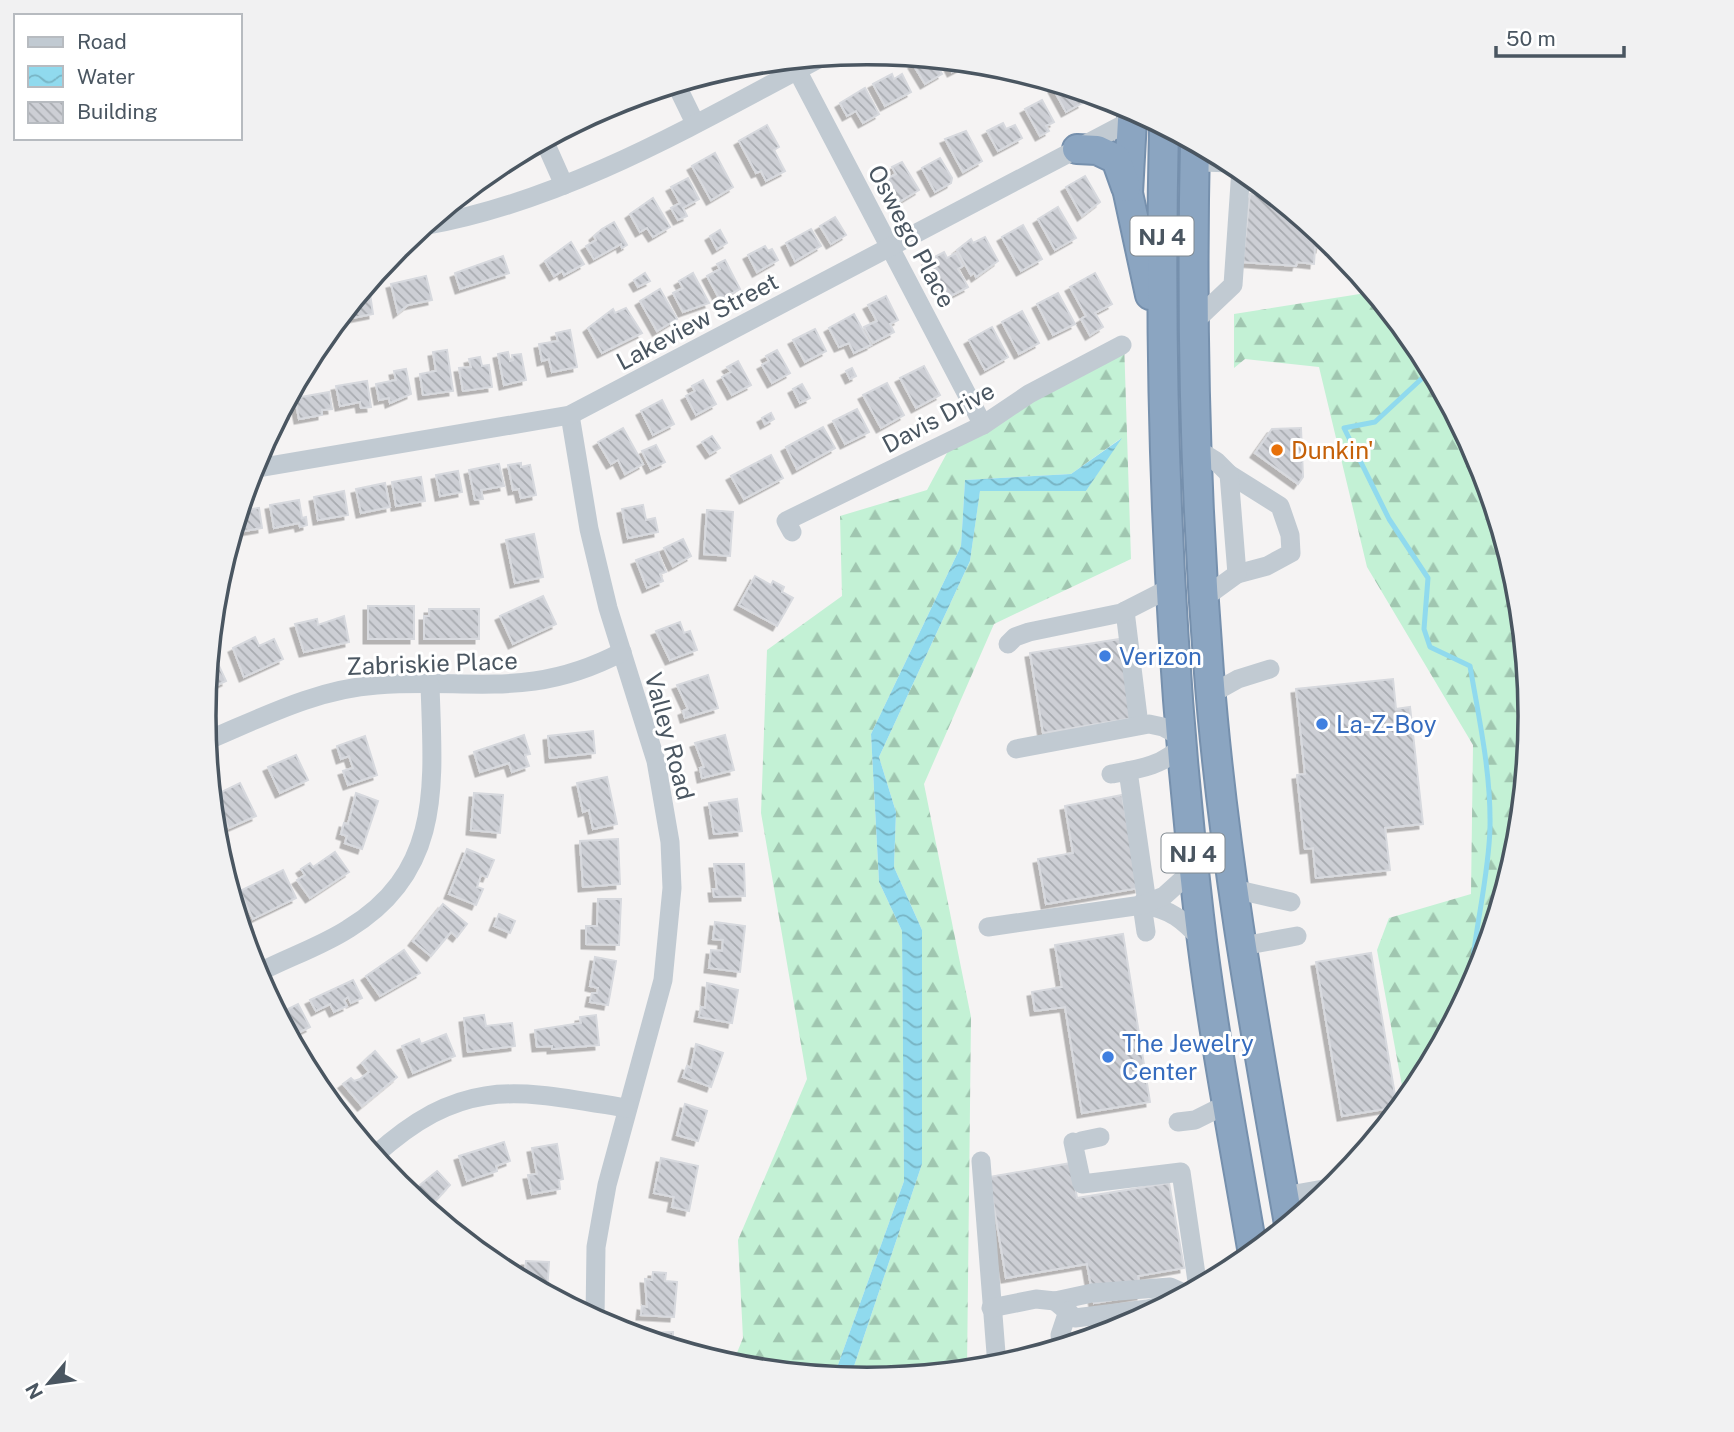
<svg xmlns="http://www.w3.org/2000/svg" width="1734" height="1432" viewBox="0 0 1734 1432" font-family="'Public Sans',sans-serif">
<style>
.forest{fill:url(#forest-firs)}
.water{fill:url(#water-waves)}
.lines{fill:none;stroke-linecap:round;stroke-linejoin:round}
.stream{stroke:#90daee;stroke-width:5}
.building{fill:url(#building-back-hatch);stroke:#d7d9de;stroke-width:2;filter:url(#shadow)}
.highway-casing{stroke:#7690ad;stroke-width:32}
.minor{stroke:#c1cad2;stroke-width:19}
.highway{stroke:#8ba5c1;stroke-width:28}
.food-dot{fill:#e8710a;stroke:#fff;stroke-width:2.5}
.shop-dot{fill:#3f7fe0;stroke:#fff;stroke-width:2.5}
.labels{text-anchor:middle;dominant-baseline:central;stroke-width:6;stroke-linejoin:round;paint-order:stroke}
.shield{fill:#fff;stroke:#808990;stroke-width:2}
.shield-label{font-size:23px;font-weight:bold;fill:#4a5661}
.street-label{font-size:24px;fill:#4a5661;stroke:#fff}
.food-label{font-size:24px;fill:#c56008;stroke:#fff;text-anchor:start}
.shop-label{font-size:24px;fill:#366cbe;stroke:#fff;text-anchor:start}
.rim{fill:none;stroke:#4a5661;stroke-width:3.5}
</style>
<defs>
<pattern id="forest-firs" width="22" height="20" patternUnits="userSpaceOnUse" patternTransform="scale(1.75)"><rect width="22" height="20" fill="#c3f1d5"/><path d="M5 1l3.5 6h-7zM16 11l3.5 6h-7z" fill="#a0c6b0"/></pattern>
<pattern id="water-waves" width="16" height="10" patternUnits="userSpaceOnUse" patternTransform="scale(1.75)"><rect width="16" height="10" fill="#90daee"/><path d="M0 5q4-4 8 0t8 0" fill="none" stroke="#78b4c4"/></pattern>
<pattern id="building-back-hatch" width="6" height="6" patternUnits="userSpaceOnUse" patternTransform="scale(1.75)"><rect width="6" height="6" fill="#cdcfd5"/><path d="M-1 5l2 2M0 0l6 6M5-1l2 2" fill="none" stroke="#a8abb0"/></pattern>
<filter id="shadow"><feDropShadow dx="-4.5" dy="4.5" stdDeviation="0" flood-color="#0004"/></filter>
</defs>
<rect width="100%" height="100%" fill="#f5f3f3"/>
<g class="forest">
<polygon points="1370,288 1419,348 1480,462 1518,587 1530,716 1518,846 1480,970 1418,1085 1405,1102 1377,950 1389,918 1471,894 1473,745 1367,567 1319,367 1245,359 1234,368 1234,314 1366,293"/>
<polygon points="1124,341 1131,559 994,624 924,784 971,1017 967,1370 867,1379 850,1378 922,1164 922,930 894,867 896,812 879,757 970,561 980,490 1086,491 1120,439 1071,474 965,480 961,546 871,734 879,882 902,931 904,1181 834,1376 732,1365 743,1338 738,1240 807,1079 761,813 767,650 842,596 840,516 927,490 961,427"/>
</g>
<polygon class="water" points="1122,438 1086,491 980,491 970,561 879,757 896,812 894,867 922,930 922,1164 850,1378 834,1376 904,1181 902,931 879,882 871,734 961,546 965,480 1071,474"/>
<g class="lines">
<path class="stream" d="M1431,370L1375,422L1344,428L1389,519L1428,578L1424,629L1430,647L1470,666C1479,719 1491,772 1490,827C1489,878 1473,935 1470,988"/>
</g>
<g class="building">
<polygon points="923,58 933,59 942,74 925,84 913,64"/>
<polygon points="946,60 969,63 952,72"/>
<polygon points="892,74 894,79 902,74 911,92 885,106 873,84"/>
<polygon points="1059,84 1074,89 1082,103 1066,112 1053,88"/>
<polygon points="865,88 879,114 863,123 856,111 847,116 840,103"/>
<polygon points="1042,100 1054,122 1046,126 1049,131 1040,136 1025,109"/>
<polygon points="1003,123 1006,129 1015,125 1022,138 998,151 987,131"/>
<polygon points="767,125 779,147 774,150 785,171 766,181 761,171 756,173 739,141"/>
<polygon points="966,131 982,161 963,172 945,139"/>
<polygon points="715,153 733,187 711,200 692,166"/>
<polygon points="940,158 952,178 951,183 935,192 922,168"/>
<polygon points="902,162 919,190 894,205 881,182 896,174 892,167"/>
<polygon points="1085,176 1100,202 1082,216 1066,187"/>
<polygon points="688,178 699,199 683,208 687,216 678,220 671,208 680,203 671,187"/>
<polygon points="1250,194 1274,196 1321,234 1320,248 1315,248 1314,264 1297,262 1296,266 1243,262"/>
<polygon points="653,198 670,227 653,237 647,228 640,232 630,214"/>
<polygon points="1058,207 1076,238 1055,250 1038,219"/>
<polygon points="835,217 846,235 831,244 820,226"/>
<polygon points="614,222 627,245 622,248 621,244 594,259 586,246 596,240 594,236 602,229"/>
<polygon points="1023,225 1042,259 1021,271 1002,237"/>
<polygon points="811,229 821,246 795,261 786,243"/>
<polygon points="720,230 727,243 717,249 710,236"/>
<polygon points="985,237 998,261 976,277 974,273 971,275 957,250 971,239 973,243"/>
<polygon points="571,242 584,264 564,275 562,271 554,276 545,261"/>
<polygon points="765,246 768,251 772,249 778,260 757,272 748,255"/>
<polygon points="944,252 947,258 956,253 963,266 958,269 968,287 947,298 927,261"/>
<polygon points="503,256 509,273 460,289 455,273"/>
<polygon points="725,260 740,289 720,300 707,276 720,269 717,264"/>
<polygon points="645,273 650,281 638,287 634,280"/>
<polygon points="693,273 709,303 683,312 673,293 683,288 679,281"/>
<polygon points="1095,273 1112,304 1095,313 1103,327 1090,335 1081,319 1086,316 1070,287"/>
<polygon points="426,276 432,300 408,305 398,313 391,284"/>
<polygon points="660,289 677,319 657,331 640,301"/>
<polygon points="1058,293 1075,324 1053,335 1037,304"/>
<polygon points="370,294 373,314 347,319 346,310 358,295"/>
<polygon points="886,296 898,320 890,324 894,332 873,343 864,327 877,321 868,305"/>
<polygon points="626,308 642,333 602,353 588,328 613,309 615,313"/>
<polygon points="1022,311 1039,343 1019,354 1002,322"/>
<polygon points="854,314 871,345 854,353 849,343 839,347 829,328"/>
<polygon points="992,327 1008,357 985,370 969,340"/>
<polygon points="815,329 826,351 805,362 793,340"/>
<polygon points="570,330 577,367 552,372 549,359 542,361 539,344 558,341 556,333"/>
<polygon points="447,350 453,391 423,395 420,374 436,371 433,352"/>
<polygon points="777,350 790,373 772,383 762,365 769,361 766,356"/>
<polygon points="508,352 510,361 513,360 512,355 521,354 526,380 504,385 498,354"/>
<polygon points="480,357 482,366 489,365 492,387 463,391 459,368 471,367 469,359"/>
<polygon points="738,361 751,385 732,395 722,377 731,372 727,367"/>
<polygon points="924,366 940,395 916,408 900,378"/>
<polygon points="852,368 856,376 850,379 846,371"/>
<polygon points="406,369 411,394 390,403 389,398 379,400 376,384 396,380 394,371"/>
<polygon points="703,380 716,404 696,415 686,396 695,391 692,386"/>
<polygon points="367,381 371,407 361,408 360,402 340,406 336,386"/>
<polygon points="887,383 904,415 881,428 863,395"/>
<polygon points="802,384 810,398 800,403 793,389"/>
<polygon points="329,392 332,409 322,410 322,415 299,419 295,398"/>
<polygon points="662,400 674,424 653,435 641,411"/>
<polygon points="286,403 289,419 276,422"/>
<polygon points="857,409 869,432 845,444 833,421"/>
<polygon points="771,413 774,419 765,424 762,418"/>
<polygon points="823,427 835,448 797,469 786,447"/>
<polygon points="623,428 643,464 625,474 618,460 611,464 598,442"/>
<polygon points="1301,428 1303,477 1298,484 1255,453 1272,429"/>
<polygon points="712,436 720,448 710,454 702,442"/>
<polygon points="656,445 665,462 651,469 642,451"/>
<polygon points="771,455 783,478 744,499 731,476"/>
<polygon points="521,463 521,467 530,465 536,495 521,498 519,489 513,490 508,465"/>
<polygon points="499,464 504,486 481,490 483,499 475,500 469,470"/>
<polygon points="458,471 462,492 440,496 436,475"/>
<polygon points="421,477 425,501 396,506 392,482"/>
<polygon points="385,483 390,507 361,513 356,489"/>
<polygon points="344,491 348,515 318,520 314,497"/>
<polygon points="299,500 302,518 306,517 307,525 300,527 299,523 274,528 270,505"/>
<polygon points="643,505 646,520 655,518 658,532 628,538 622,509"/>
<polygon points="259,508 262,528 233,533 239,511"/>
<polygon points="707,510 733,512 730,556 704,554"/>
<polygon points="534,534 543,577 515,583 506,540"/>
<polygon points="683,539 691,556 673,566 664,548"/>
<polygon points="658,552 666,572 660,574 663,581 647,588 636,560"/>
<polygon points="755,576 771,585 773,581 784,587 782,592 793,598 777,626 739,605"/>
<polygon points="543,596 556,624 513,644 500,616"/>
<rect x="368" y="606" width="46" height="33"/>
<polygon points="429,609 479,609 479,639 424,639 424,616 429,616"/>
<polygon points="344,616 349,642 304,652 295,624 317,619 318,625"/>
<polygon points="680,622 684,633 690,631 697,650 670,660 656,631"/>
<polygon points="255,637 259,646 274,639 283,659 244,677 233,648"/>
<polygon points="1120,639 1133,718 1043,733 1030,653"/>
<polygon points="212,651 226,681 206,690 210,652"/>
<polygon points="708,675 718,708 685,718 683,711 688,709 677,685"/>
<polygon points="1393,679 1396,709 1410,707 1423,824 1385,828 1390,870 1316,878 1313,848 1305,849 1297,775 1305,774 1296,689"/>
<polygon points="593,731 595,753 550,758 548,736"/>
<polygon points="524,735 530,754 525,755 529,766 512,772 509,763 480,772 474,752"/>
<polygon points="725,735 734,770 702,778 700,768 704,767 695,743"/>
<polygon points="365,736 377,775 348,785 343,771 353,768 349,756 341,759 337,746"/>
<polygon points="296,755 308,780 280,793 268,767"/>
<polygon points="607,777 617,824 593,829 589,810 583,812 577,783"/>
<polygon points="240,783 256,816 229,828 224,817 214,822 211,797"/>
<polygon points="356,793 378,801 362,849 345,843 347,836 341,834 344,823 348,824"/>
<polygon points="474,793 503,795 500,833 471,830"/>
<polygon points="1122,795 1139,888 1046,904 1038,859 1073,853 1065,806"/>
<polygon points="737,799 742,831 714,834 709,803"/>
<polygon points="618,839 620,884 583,887 580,841"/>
<polygon points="467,849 494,860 487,877 481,875 477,887 483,889 476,905 449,894"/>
<polygon points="335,852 349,872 310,898 297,880 305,875 301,869 310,863 313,867"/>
<polygon points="714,864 744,864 745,896 714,897 713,889 717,889"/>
<polygon points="283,870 296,898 253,919 240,891"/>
<polygon points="598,899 621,899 619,945 586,944 586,926 597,926"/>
<polygon points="443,904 467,924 457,937 451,932 431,956 413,941"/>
<polygon points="499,914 515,921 510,933 494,926"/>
<polygon points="715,922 745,926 740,972 709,968 711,950 722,951 723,940 713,939"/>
<polygon points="1123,934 1150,1102 1082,1113 1065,1007 1035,1011 1032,992 1062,987 1055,945"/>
<polygon points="404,950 420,973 380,996 366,976"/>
<polygon points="1371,953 1397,1107 1342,1116 1316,962"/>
<polygon points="595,957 616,961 608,1005 590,1002 592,993 597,993 598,988 590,986"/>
<polygon points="353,980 362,998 351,1003 348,997 344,1000 347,1006 334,1012 330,1004 316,1011 310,1000"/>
<polygon points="707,983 738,990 732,1023 699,1017 701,1007 705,1008"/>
<polygon points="298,1004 310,1027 290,1037 278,1014"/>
<polygon points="484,1015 486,1026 512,1023 515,1046 468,1052 464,1018"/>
<polygon points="596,1015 599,1045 552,1049 552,1046 537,1047 535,1030 581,1023 580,1017"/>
<polygon points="446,1034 455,1056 413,1073 402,1046 419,1039 421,1044"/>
<polygon points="696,1044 723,1053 711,1087 683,1077 687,1066 691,1068"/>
<polygon points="375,1051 397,1077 362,1106 343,1084 351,1078 354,1081 360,1079 369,1072 362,1063"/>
<polygon points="337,1098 352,1116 346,1122 331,1104"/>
<polygon points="685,1104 707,1111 698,1141 677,1135"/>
<polygon points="504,1142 510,1161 496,1166 497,1171 467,1181 459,1156"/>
<polygon points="557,1144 563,1179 559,1180 560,1189 532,1194 528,1175 537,1174 532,1148"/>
<polygon points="661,1158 698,1166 689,1211 672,1207 674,1197 654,1193"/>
<polygon points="1071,1163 1077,1198 1169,1183 1184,1268 1138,1276 1141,1295 1094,1303 1087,1264 1006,1278 989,1177"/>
<polygon points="437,1171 450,1185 429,1208 422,1200 419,1203 409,1194"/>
<polygon points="526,1261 549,1262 547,1293 524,1282"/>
<polygon points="653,1272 666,1273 665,1281 677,1282 674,1317 641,1315 642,1306 647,1307 645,1279 652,1280"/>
<polygon points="673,1332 673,1347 642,1338 642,1333"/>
</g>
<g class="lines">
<g class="highway-casing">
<g id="highway">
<polyline points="1132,120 1128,193 1150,295"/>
<path d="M1164,126C1158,388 1168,656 1199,916C1212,1029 1234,1142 1253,1254"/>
<path d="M1195,143C1191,320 1195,496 1209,673C1223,858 1257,1041 1289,1224"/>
<polyline points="1077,149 1097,150 1116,159 1126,187"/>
</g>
</g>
<g class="minor">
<polyline points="797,70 983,425"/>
<polyline points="676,84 695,123"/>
<polyline points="544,140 564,185"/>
<polyline points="1204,147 1201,162 1233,163"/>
<path d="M423,226C566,201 695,124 822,57"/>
<polyline points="1194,322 1233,285 1241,169"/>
<polyline points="570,415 589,529 608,608 656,761 670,842 672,888 663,980 607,1185 596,1247 595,1319"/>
<polyline points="1195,448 1216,461 1229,474 1280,506 1290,535 1291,553 1267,566 1237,574 1204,598"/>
<polyline points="252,469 570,415 1132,120 1132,112"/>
<polyline points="1229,474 1237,574"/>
<polyline points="792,532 786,521 983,425 1029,394 1122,345"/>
<polyline points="1125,611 1139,725"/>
<polyline points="1008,644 1015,637 1029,632 1121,613 1172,587"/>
<polyline points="1211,694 1238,679 1270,669"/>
<path d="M206,741C261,718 316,689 377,685C471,678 531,700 622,652"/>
<polyline points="1016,749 1149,724 1163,727 1183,738"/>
<polyline points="1128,771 1146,896 1142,905 1146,932"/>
<path d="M1111,774C1140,769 1163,766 1184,744"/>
<polyline points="1234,889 1291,902"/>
<path d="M1143,905C1171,909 1183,920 1202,940"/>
<polyline points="988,927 1142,905 1164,896 1194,869"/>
<polyline points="1243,946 1297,936"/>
<path d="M256,974C286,958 320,947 348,929C444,871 433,782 430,685"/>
<polyline points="1178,1122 1195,1120 1227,1104"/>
<polyline points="1081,1141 1100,1137"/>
<polyline points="1073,1142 1082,1184 1181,1172 1198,1288"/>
<path d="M374,1156C464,1075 516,1090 626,1108"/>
<polyline points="981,1161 997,1366"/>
<polyline points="1284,1196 1329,1188"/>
<polyline points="1055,1301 1075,1318 1148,1309 1168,1304"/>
<polyline points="991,1308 1036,1299 1055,1301 1092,1293 1170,1287 1186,1294"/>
<polyline points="1062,1347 1060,1335 1068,1311"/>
</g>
<use href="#highway" class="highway"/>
</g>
<circle class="food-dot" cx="1277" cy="450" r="7"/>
<g class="shop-dot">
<circle cx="1105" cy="656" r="7"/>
<circle cx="1322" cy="724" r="7"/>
<circle cx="1108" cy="1057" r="7"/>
</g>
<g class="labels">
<g class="shield">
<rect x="1130.5" y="216.5" width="63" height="39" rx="5"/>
<rect x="1161.5" y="833.5" width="63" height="39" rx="5"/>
</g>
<g class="shield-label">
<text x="1162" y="236">NJ 4</text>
<text x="1193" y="853">NJ 4</text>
</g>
<g class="street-label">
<text transform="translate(912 236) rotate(62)">Oswego Place</text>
<text transform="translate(697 321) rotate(-28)">Lakeview Street</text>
<text transform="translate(938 417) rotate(-28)">Davis Drive</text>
<text transform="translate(432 663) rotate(-2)">Zabriskie Place</text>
<text transform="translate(670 736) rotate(75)">Valley Road</text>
</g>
<g class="food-label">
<text x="1291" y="450">Dunkin'</text>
</g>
<g class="shop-label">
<text x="1119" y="656">Verizon</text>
<text x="1336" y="724">La-Z-Boy</text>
<text x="1122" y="1043">The Jewelry<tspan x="1122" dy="28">Center</tspan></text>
</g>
</g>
<path d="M0 0H1734V1432H0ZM216 716a651 651 0 1 1 1302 0a651 651 0 1 1-1302 0Z" fill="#f1f1f2" fill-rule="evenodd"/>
<path class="rim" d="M216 716a651 651 0 1 1 1302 0a651 651 0 1 1-1302 0Z"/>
<rect x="14" y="14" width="228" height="126" fill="#ffffff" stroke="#b7bbc0" stroke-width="2"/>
<rect x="28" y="37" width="35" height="10" fill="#c1cad2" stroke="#b7bbc0" stroke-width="2"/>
<text x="77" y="49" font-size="21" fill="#4a5661">Road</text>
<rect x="28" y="66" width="35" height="21" fill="url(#water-waves)" stroke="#b7bbc0" stroke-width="2"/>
<text x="77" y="84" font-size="21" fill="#4a5661">Water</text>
<rect x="28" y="102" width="35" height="21" fill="url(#building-back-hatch)" stroke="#b7bbc0" stroke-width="2"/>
<text x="77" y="119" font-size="21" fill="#4a5661">Building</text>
<g transform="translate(49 1383) rotate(241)" stroke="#ffffff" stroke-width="5" paint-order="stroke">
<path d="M0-5L12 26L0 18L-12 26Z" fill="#4a5661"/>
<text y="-10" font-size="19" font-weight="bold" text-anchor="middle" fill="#4a5661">N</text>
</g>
<path d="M1496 46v10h128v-10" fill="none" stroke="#4a5661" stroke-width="3.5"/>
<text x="1506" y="46" font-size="21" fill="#4a5661" stroke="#ffffff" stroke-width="5" paint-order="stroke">50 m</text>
</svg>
